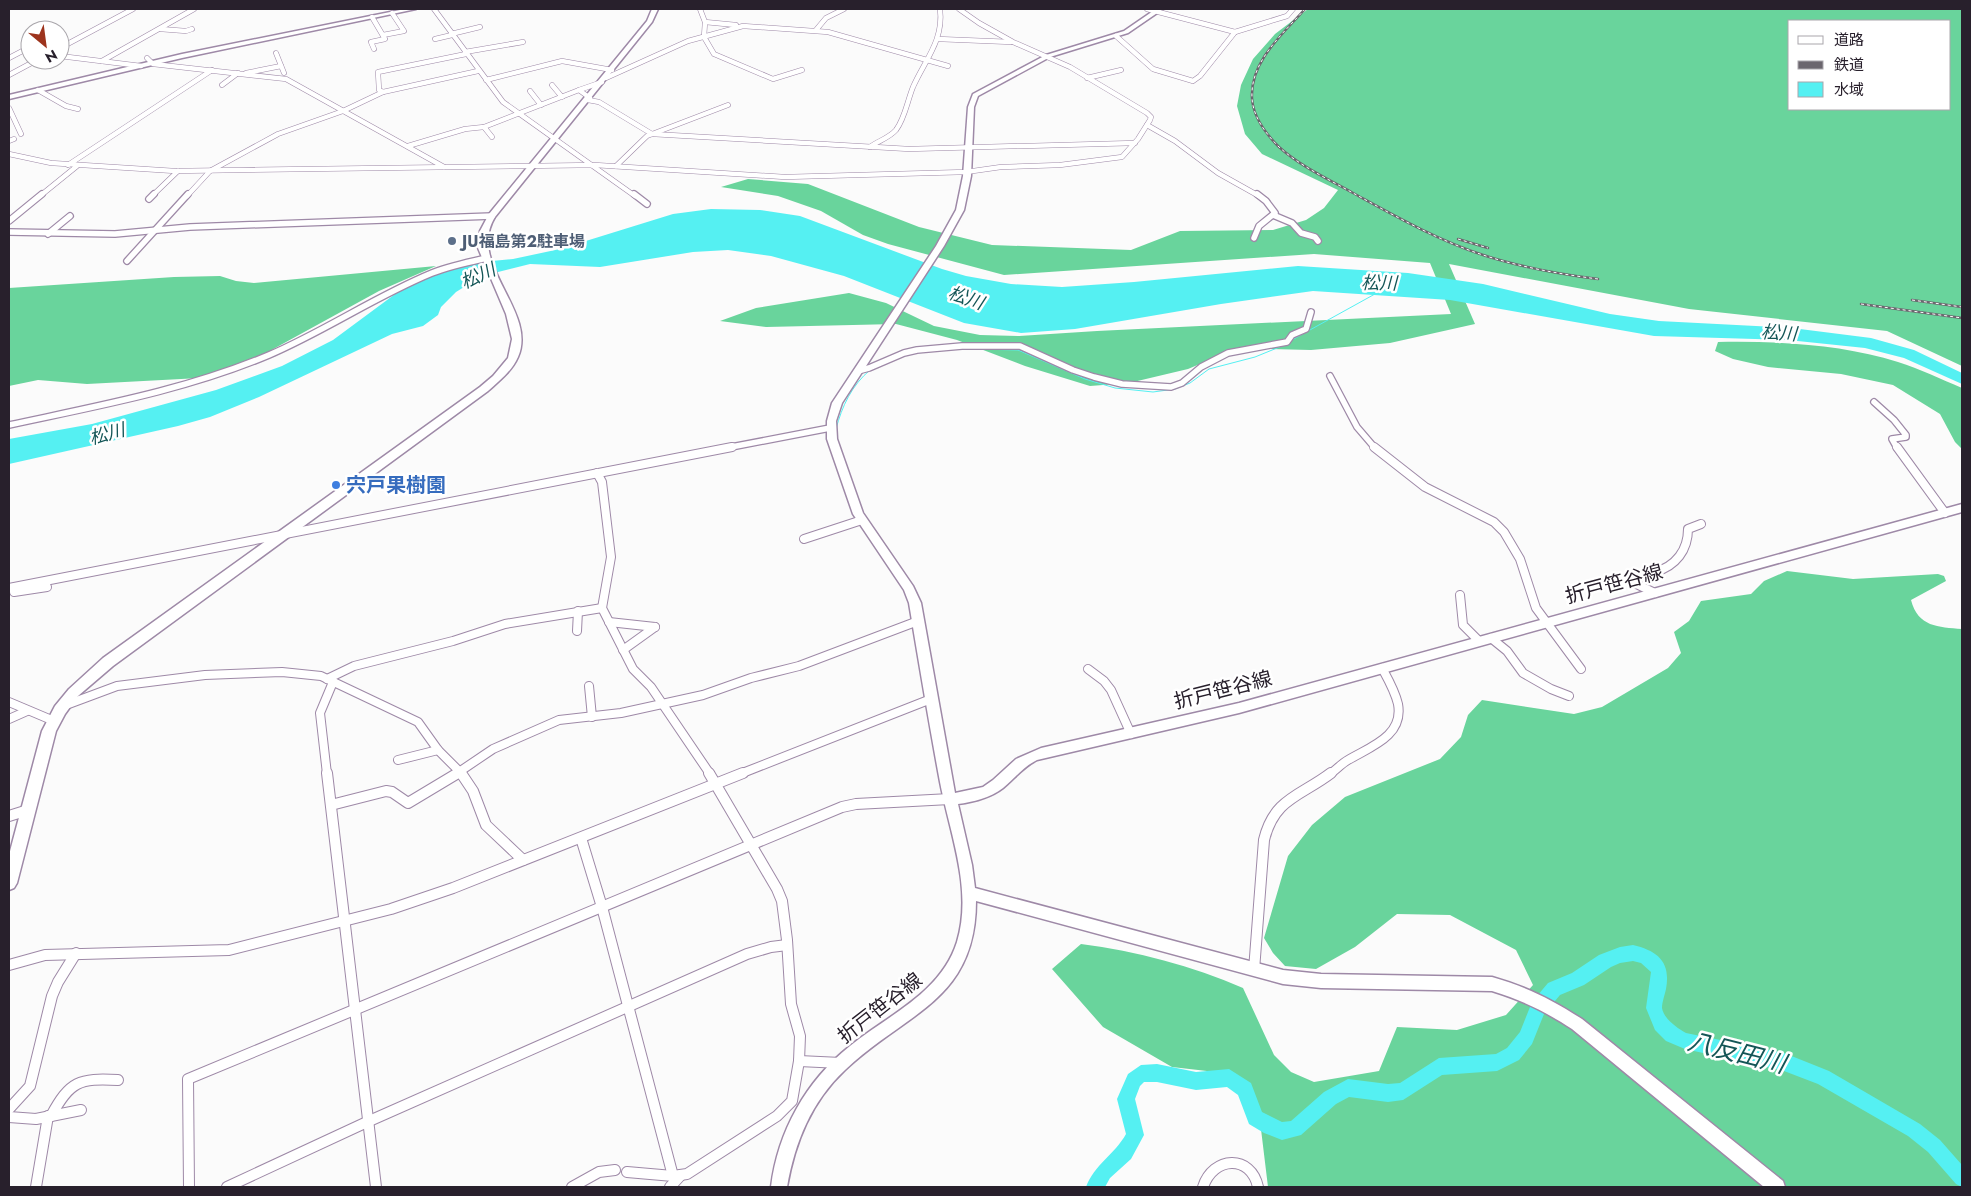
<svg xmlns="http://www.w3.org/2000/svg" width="1971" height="1196" viewBox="0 0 1971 1196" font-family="Jost,'Noto Sans JP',sans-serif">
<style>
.forest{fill:#69d49c;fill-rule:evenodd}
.water{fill:#55f0f2}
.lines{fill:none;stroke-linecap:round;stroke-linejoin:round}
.stream{stroke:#55f0f2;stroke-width:1}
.river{fill:#55f0f2;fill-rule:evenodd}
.street-far3-casing{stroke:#9e89a7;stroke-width:5.5}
.street-far2-casing{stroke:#9e89a7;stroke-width:8}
.street-far1-casing{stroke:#9e89a7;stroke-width:10}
.street-casing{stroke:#9e89a7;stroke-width:12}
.secondary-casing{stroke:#9e89a7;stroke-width:3}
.primary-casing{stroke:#9e89a7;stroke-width:3}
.street-far3{stroke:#fff;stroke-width:4.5}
.street-far2{stroke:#fff;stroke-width:5.5}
.street-far1{stroke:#fff;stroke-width:8}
.street{stroke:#fff;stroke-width:10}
.secondary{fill:#fff;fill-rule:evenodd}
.primary{fill:#fff;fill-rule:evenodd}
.rail-casing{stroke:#6b666e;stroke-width:2.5}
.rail{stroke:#fff;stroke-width:1;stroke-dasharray:3;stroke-linecap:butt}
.service-dot{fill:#5c6f8a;stroke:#fff;stroke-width:2}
.shop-dot{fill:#3f7fe0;stroke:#fff;stroke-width:2}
.labels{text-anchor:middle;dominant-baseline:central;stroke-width:5;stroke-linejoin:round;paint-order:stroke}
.far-service-label{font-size:16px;font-weight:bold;fill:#4e5e75;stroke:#fff;text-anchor:start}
.far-water-label{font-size:18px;font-style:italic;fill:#145657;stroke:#fff}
.shop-label{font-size:20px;font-weight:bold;fill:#366cbe;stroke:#fff;text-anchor:start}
.street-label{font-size:20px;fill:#28202c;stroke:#fff}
.near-water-label{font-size:25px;font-style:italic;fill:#145657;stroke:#fff}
</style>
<rect width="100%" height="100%" fill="#fbfbfb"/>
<g class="forest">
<path d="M1308,9H1962V366L1887,331L1689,309L1449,264L1475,324L1390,343L1311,350L1238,348L1188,369L1129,383L1090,386L1025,366L957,340L896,324L766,327L720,321L756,308L849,293L886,303L934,326L980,335L1019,336L1097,331L1451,314L1430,263L1314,254L1004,275L888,244L863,235L821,211L778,196L721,187L748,179L808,184L919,227L992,245L1131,250L1180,231L1273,230L1306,220L1324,208L1338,190L1262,154L1245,134L1237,106L1241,85L1253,59L1275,34ZM1790,21H1950V109H1790Z"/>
<polygon points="436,266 379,291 266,353 200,378 87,384 38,380 9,386 9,288 174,277 220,276 236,281 254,283"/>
<path d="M1718,342C1777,341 1841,344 1898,362C1920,369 1941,379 1962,388V449L1955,442L1940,414L1893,385L1841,374L1768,367L1733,359L1715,351Z"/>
<path d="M1787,571L1853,579L1938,574L1944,576L1946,581L1911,600C1918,627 1938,627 1962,629V1187H1268L1260,1121L1233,1074L1172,1067L1103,1027L1052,969L1081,944C1137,951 1192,966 1243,988L1274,1055L1291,1072L1314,1082L1379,1071L1397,1027L1457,1030L1506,1015L1533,985L1516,950L1450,915L1397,914L1355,947L1316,969L1285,966L1273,953L1264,938L1288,856L1312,825L1345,797L1440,759L1461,737L1468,715L1482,700L1574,714L1602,707L1668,668L1681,653L1674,632L1689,621L1701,601L1751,594L1764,581Z"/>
</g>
<polygon class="water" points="711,209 760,210 800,216 942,269 966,276 1011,284 1062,287 1134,282 1298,266 1408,273 1483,284 1610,314 1659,321 1792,328 1871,338 1914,350 1962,373 1962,384 1904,358 1865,348 1788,340 1654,336 1450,300 1313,291 1221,304 1075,329 1021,333 964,323 844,276 771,256 728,250 693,252 600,267 530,264 482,276 456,292 441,307 438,315 423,326 392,334 259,397 210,417 178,426 9,464 9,439 92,424 216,390 282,366 333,340 406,286 438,272 471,263 513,259 560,249 673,214"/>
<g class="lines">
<g class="stream">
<polyline points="1290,341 1375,294"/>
<polyline points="976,349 1018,350 1085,379 1115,388 1153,392 1175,389 1190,383 1209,369 1255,357 1282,346"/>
<path d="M836,429C842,406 852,385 870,370"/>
</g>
<path class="river" d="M1633,945C1658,951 1671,962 1666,989C1665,994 1662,1002 1662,1008C1664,1019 1677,1028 1686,1033L1784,1053L1829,1071L1920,1124L1940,1140L1962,1165V1187L1956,1184L1928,1152L1908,1136L1818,1084L1784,1071L1685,1049L1666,1041L1655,1030L1646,1008L1651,972L1641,963L1633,961L1620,963L1611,967L1584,985L1560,995L1544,1014L1532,1044L1519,1060L1497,1071L1442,1075L1403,1100L1388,1102L1349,1097L1336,1104L1301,1135L1282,1140L1264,1133L1249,1124L1238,1095L1227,1087L1196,1090L1157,1082H1144L1140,1086L1135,1099L1144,1135L1131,1159L1110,1178L1105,1187H1086C1094,1165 1115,1154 1126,1134L1117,1099L1128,1074L1141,1065L1157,1064L1196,1072L1229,1069L1251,1083L1262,1112L1282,1122L1291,1121L1324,1092L1348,1079L1388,1084L1400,1083L1439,1058L1496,1054L1507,1048L1520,1032L1532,1002L1548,983L1572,973L1599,955L1620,947Z"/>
<g class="street-far3-casing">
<g id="street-far3">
<polyline points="434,9 503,102 635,196"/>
<polyline points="700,9 705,22 704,37 714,54 773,79 802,70"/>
<polyline points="1147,9 1235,32"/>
<polyline points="372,17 385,39 371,42 374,49"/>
<polyline points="705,22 736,25"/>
<polyline points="160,29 186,31 192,29"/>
<polyline points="816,30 826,18 844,9"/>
<polyline points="451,34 480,27"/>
<polyline points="383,35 404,31 392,13"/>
<polyline points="1116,36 1153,69 1193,81 1200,76 1235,32 1287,16 1293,9"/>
<polyline points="435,39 452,35"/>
<polyline points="938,39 1011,42"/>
<polyline points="60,48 133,9"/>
<polyline points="465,52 523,42"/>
<polyline points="276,53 284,73"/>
<polyline points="466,54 378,72 379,90 383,92 478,71"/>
<polyline points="60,56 141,66"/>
<polyline points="9,58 30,47"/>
<polyline points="147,58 153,64 286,79 444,167"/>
<polyline points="102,61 194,9"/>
<polyline points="246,73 281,66"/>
<polyline points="9,75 37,60"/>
<polyline points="606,78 688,41 743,26 828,32 948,66"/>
<polyline points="1087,78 1121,70"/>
<polyline points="486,80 562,61 612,70"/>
<polyline points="222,85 238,73"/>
<polyline points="552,85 562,97"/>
<polyline points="38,90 66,106 78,109"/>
<polyline points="579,90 602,82"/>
<polyline points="530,91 541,105"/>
<polyline points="588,100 599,102 652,134 909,149 1135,143"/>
<polyline points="9,108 21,134"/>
<polyline points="1147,125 1175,141 1218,173 1259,196"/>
<polyline points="492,137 484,127 579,90 590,98"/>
<polyline points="9,141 14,139"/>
<polyline points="408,146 465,129 484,127"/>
<path d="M870,147C878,141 889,138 896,130C905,118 907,102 913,87C925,60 944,40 940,9"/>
<polyline points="9,154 51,163 175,171 595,165 785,177 966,172 1001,167 1060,165 1122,157 1138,139 1150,120 1151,117 1147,113 1070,67 1013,42 979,23 959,9"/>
<polyline points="68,165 212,70"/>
<polyline points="616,166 647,136 728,105"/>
<polyline points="40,196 77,166"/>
<polyline points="152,196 178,171"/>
<polyline points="187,196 210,171 278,134 343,111 383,92"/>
</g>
</g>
<g class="street-far2-casing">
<g id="street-far2">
<polyline points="634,194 647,204"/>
<polyline points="149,199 154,194"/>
<polyline points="1273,215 1292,223 1301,233 1315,237 1318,241"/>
<polyline points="9,221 42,194"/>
<polyline points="9,232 115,234 190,227 492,216"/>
<polyline points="48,234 70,216"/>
<polyline points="1254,238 1259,226 1275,213 1266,201 1257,194"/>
<polyline points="127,261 188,194"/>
<polyline points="858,371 869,368 904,353 917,350 962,346 1020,346 1073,370 1094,377 1122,384 1171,387 1182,383 1201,367 1228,353 1287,342 1292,335 1306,329 1311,312"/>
<polyline points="1330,376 1357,427 1375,448"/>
<polyline points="1874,402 1894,420 1906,435 1906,437 1892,439 1897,448"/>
<path d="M9,425C97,406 186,390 269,355C325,331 376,296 432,273C450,266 469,262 487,258"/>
<polyline points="726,448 830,428"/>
</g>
</g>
<g class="street-far1-casing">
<g id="street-far1">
<polyline points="1374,447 1425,487 1494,522 1504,532 1520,559 1536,608 1581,669"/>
<polyline points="1897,447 1945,513"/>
<polyline points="597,473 602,482 611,557 602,608 633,669 651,687 710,774"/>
<polyline points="804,539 862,520"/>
<polyline points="9,588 732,447"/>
<polyline points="14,592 47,587"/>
<path d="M1655,593L1628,580C1636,575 1646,575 1655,572C1676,566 1688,550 1688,529L1701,524"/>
<polyline points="1460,595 1463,625 1479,641"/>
<polyline points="609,622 655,627"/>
<polyline points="577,631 578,611"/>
<polyline points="1491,638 1507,651 1523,673 1551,689 1569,696"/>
<polyline points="623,650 655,627"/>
<polyline points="1088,669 1104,681 1111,690 1131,734"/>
<polyline points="327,679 354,666 453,641 505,624 602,608"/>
<polyline points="589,686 592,717"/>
<polyline points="9,702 54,721"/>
<polyline points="66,705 117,686 205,675 282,672 321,676 418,722 438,750 462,774"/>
<polyline points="9,719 27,711"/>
<polyline points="398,760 438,750"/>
<polyline points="327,774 320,713 333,682"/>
<polyline points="456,774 493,749 559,720 621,713 703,695 751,678 799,666 918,621"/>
<polyline points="740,774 931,699"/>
<path d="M1330,774C1336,770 1341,764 1348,760C1370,747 1404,736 1398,704C1395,691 1388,679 1382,668"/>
</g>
</g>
<g class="street-casing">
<g id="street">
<polyline points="327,773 376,1187"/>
<polyline points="461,773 473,791 486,825 523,860"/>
<polyline points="331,805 386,791 392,792 408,803 458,773"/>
<polyline points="9,816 28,810"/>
<polyline points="581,838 602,907 673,1176"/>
<polyline points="9,965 45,955 229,950 391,909 453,888 743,773"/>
<path d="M1254,970L1264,840C1274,798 1301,796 1331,773"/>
<polyline points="799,1061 841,1063"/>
<polyline points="9,1109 30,1086 52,996 58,982 76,953"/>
<path d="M51,1116C70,1081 79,1078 118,1080"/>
<polyline points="9,1117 36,1119 81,1110"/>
<polyline points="627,1172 673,1176 687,1174 777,1116 792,1101 799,1061 800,1036 791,1004 787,940 782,901 777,889 709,773"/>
<polyline points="36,1187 48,1116"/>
<polyline points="189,1187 188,1079 842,807 856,804 950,799"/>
<polyline points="227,1187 367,1122 747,954 771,947 787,945"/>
<polyline points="572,1187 599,1172 615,1170"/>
<polyline points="670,1187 681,1175"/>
<path d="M1203,1187C1213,1156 1251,1154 1258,1187"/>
</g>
</g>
<g class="secondary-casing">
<g id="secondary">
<polygon points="405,9 416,9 182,58 9,99 9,95 182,54"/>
<path d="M1156,9H1163L1128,33L1050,57L978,96L974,107L971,176L964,210L944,246L842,403L836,421L837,439L863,513L913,586L921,603L955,793L983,787L993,780L1016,759L1041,748L1239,703L1962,504V512L1239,713L1037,760C1023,767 1015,778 1003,788C990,798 973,802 958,804L972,865L975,888L1283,970L1321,974L1492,977C1527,987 1551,999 1582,1019L1783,1181L1785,1187H1764L1572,1029C1544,1011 1524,1001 1492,991L1321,988L1283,984L976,901C976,1002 904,1013 845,1070C811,1102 795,1142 787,1187H771C778,1131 806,1081 850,1046C888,1015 941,993 957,942C973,889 950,834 940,782C929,723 919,663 909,603L904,590L853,514L827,439V421L832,403L936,246L956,210L963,176L968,107L973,94L1046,55L1124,31Z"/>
</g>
</g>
<g class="primary-casing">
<path id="primary" d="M652,9H658L652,22L495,217C466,264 538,311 518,357C512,371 499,381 488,391L113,666L78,696L65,714L56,731L17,883L14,888L9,890V855L42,731L55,706L69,689L103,658L480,387L493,376L508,358L512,339L506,314L478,248L480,231L489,214L647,21Z"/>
</g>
<use href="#street-far3" class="street-far3"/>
<use href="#street-far2" class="street-far2"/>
<use href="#street-far1" class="street-far1"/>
<use href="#street" class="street"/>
<use href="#secondary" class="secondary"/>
<use href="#primary" class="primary"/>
<g class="rail-casing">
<g id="rail">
<path d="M1305,9C1283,34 1250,61 1252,98C1253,117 1266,134 1279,147C1300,166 1328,179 1353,193C1395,216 1437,240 1483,255C1520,267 1559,274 1598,279"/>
<polyline points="1458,239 1488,248"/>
<polyline points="1912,300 1962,307"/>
<polyline points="1861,304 1962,318"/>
</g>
</g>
<use href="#rail" class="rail"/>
</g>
<circle class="service-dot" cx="452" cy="241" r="5"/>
<circle class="shop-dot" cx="336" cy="485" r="5"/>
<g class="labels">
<g class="far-service-label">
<text x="462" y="241">JU福島第2駐車場</text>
</g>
<g class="far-water-label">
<text transform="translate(478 276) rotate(-25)">松川</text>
<text transform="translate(1379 283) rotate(1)">松川</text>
<text transform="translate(966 298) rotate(19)">松川</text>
<text transform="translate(1779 333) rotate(4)">松川</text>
<text transform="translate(107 434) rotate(-15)">松川</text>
</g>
<g class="shop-label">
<text x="346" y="485">宍戸果樹園</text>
</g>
<g class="street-label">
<text transform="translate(1614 584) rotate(-15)">折戸笹谷線</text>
<text transform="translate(1223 690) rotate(-14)">折戸笹谷線</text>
<text transform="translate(880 1008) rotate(-38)">折戸笹谷線</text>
</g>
<g class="near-water-label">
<text transform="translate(1737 1052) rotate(14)">八反田川</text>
</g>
</g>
<rect width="1971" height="1196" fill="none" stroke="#28202c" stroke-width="20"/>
<rect x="1788" y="20" width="162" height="90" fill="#ffffff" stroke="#a9a6ab"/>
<rect x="1798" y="36" width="25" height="8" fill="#ffffff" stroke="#a9a6ab"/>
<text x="1834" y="45" font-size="15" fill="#28202c">道路</text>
<rect x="1798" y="61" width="25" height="8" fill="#6b666e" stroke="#a9a6ab"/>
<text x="1834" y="70" font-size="15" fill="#28202c">鉄道</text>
<rect x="1798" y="82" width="25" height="15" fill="#55f0f2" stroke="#a9a6ab"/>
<text x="1834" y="95" font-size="15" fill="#28202c">水域</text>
<g transform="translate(45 45) rotate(151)"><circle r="24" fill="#ffffff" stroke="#a9a6ab"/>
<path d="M0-4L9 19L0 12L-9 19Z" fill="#9d341d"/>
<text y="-8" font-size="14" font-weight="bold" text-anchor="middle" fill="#28202c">N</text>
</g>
</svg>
